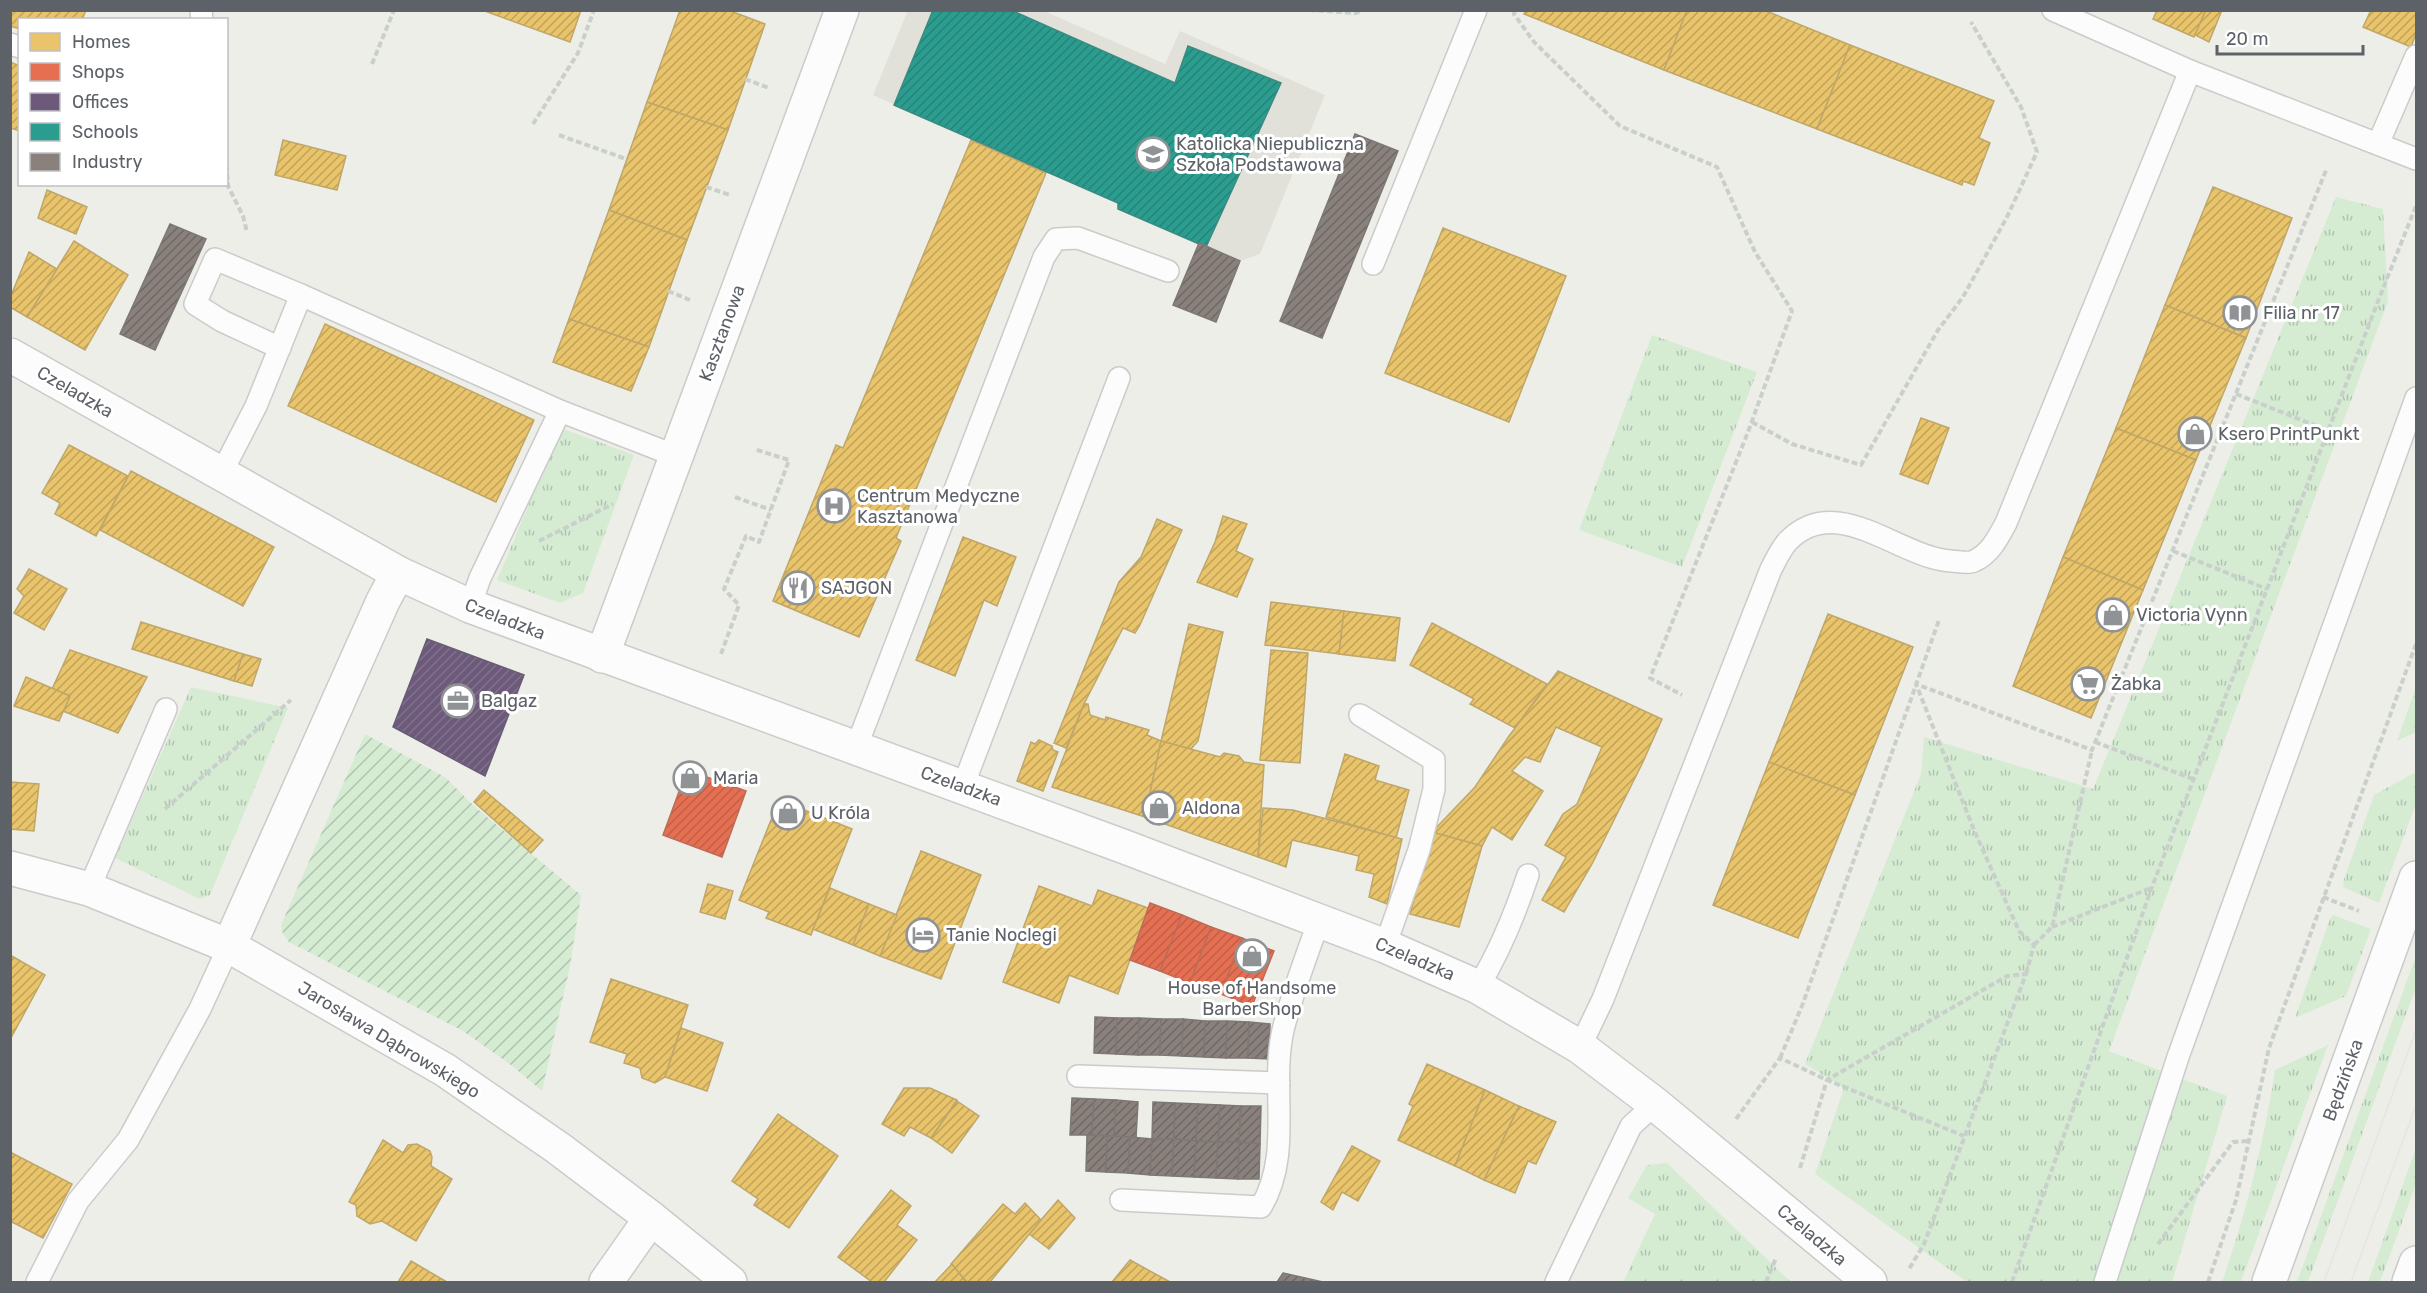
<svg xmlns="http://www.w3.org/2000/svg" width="2427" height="1293" viewBox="0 0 2427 1293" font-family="Rubik,sans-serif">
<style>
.education{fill:#e1e0d9}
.grass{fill:url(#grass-tufts)}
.garden{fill:url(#garden-furrows)}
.homes{fill:url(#homes-hatch);stroke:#bfa769;stroke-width:1.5}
.shops{fill:url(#shops-hatch);stroke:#be6b58;stroke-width:1.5}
.offices{fill:url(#offices-hatch);stroke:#685c75;stroke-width:1.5}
.schools{fill:url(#schools-hatch);stroke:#398b83;stroke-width:1.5}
.industry{fill:url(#industry-hatch);stroke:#7c7876;stroke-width:1.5}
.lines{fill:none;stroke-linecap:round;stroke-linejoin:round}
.lane-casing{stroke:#cacbca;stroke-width:24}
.street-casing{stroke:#cacbca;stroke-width:36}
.secondary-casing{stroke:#c9cbca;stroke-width:36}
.path{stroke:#c9cfcb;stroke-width:4;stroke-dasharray:6 3;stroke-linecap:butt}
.lane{stroke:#fcfcfc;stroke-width:21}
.street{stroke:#fcfcfc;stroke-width:33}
.secondary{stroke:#fcfcfc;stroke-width:33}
.tram{stroke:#e4e5e4;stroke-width:1.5}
.labels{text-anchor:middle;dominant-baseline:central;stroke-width:6;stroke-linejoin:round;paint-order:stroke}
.poi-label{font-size:18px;fill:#5d6268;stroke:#fff;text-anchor:start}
.street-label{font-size:18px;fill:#5d6268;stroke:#fff}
</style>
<defs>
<pattern id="grass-tufts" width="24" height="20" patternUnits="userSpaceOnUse" patternTransform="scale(1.5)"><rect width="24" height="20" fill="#d5ecd3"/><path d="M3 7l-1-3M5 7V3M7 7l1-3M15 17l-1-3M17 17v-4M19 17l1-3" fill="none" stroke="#b0c3af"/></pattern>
<pattern id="garden-furrows" width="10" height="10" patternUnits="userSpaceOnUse" patternTransform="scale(1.5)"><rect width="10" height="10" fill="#d5ecd3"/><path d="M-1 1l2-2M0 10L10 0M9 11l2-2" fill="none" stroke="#b0c3af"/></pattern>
<pattern id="homes-hatch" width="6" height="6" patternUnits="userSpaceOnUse" patternTransform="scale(1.5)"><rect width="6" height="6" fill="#e9c46a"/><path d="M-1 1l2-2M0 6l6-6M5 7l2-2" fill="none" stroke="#c0a35b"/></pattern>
<pattern id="shops-hatch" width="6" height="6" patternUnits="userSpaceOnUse" patternTransform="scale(1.5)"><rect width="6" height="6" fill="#e76f51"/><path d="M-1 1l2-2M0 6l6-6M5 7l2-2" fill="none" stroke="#be5f47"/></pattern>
<pattern id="offices-hatch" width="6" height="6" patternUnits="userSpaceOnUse" patternTransform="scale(1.5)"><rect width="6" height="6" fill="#6d597a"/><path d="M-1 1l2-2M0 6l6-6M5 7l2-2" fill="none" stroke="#80718c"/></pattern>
<pattern id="schools-hatch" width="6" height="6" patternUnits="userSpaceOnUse" patternTransform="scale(1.5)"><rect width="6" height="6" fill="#2a9d8f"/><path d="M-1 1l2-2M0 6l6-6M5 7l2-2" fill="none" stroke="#278379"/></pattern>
<pattern id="industry-hatch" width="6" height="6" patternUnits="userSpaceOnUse" patternTransform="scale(1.5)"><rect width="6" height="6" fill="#8a817c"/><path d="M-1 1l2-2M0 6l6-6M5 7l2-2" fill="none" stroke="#6e6865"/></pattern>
</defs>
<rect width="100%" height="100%" fill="#eeeee9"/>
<polygon class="education" points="908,10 1044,11 1165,64 1180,31 1325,95 1260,254 1240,261 1118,209 1118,203 873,95"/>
<g class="grass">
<polygon points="2336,197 2383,209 2388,301 2109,1051 2227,1096 2172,1282 1967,1282 1815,1174 1844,1088 1805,1064 1921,774 1924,737 2093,789"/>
<polygon points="1652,335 1757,372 1682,567 1579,530"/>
<polygon points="561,428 634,455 583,593 560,603 497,580"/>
<polygon points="191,687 288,708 210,895 200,899 115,858"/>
<polygon points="2416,687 2416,732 2397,741"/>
<polygon points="2416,772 2416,804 2379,903 2343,887 2344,879 2374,795"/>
<polygon points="2333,915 2371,929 2346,996 2295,1018 2330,919"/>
<polygon points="2416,956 2416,987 2308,1282 2297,1282"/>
<path d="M2328,1045L2241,1282H2222C2246,1213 2264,1143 2275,1070Z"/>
<polygon points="2416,1148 2416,1184 2380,1282 2368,1282"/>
<polygon points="1667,1163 1791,1282 1623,1282 1655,1214 1628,1198 1647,1165"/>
</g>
<polygon class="garden" points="365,734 445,777 474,806 581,895 570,966 542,1091 511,1065 463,1031 289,942 283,934 281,925"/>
<g class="homes">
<polygon points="10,10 86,10 82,20 20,20 20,29 10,26"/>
<polygon points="482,10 581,10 570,42"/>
<polygon points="680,10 728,10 765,24 728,130 647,102"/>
<polygon points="1526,10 1687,10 1664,70 1524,14"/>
<polygon points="1687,10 1764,10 1850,45 1817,129 1664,70"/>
<polygon points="2157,10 2201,10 2205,12 2194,37 2153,19"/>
<polygon points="2201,10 2222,10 2209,42 2195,35 2205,12"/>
<polygon points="2371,10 2416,10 2416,33 2411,47 2363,27"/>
<polygon points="1850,45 1994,101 1979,138 1990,143 1974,185 1963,181 1962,185 1817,129"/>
<polygon points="10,62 20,66 20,131 10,128"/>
<polygon points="647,102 728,130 687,240 609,210"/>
<polygon points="283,140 346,156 337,190 275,175"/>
<polygon points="971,140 1046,173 896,538 901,541 859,637 773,601 836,445 843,448"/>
<polygon points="2213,187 2292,218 2246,338 2165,305"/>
<polygon points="47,190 87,207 76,234 38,218"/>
<polygon points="609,210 687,240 649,347 569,319"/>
<polygon points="1443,228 1566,276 1509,422 1385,373"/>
<polygon points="74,241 128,275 85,350 27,317"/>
<polygon points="29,252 57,269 27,317 10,307 10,298"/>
<polygon points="2165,305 2246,338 2196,460 2116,428"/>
<polygon points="569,319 649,347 631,391 553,362"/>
<polygon points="325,324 534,420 496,502 288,406"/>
<polygon points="1921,418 1949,428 1928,484 1900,474"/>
<polygon points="2116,428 2196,460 2143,590 2063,557"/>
<polygon points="69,445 128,476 96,536 55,514 60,503 42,493"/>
<polygon points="131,471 274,547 243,606 100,530"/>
<polygon points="1223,516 1247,524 1236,551 1253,559 1237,597 1197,582 1215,542"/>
<polygon points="1157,519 1182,530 1140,625 1135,633 1123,628 1084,704 1066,748 1054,743 1119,582 1141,557"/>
<polygon points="963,537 1016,557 997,606 984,600 955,676 916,660"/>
<polygon points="2063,557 2143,590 2091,718 2013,686"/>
<polygon points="29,569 67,589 44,630 14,613 24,596 17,589"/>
<polygon points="1271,602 1344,611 1339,654 1265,645"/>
<polygon points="1344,611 1400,618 1395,661 1339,654"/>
<polygon points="1828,614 1913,647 1855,795 1769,762"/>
<polygon points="141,622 243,654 234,681 132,649"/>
<polygon points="1432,623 1547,684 1515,728 1470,704 1474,699 1410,665"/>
<polygon points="1189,624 1223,632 1198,741 1191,749 1161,741"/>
<polygon points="70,650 147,677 118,733 63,711 70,696 52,689"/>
<polygon points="1271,650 1308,653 1300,763 1260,760"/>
<polygon points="243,654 261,659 252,686 234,681"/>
<polygon points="1558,671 1662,719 1642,764 1592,864 1564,912 1542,900 1566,857 1545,845 1563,814 1577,804 1602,747 1556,727 1540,762 1525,757 1512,771 1543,791 1512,840 1492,827 1482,846 1432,832 1475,787 1509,736"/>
<polygon points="26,677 70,696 59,721 14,706"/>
<polygon points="1084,704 1088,704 1090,715 1105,720 1106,717 1149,730 1147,735 1161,741 1145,817 1052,787"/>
<polygon points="1039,740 1052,746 1053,750 1058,752 1043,791 1017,781 1031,742 1035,744"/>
<polygon points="1161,741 1220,757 1224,753 1239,756 1244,762 1264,765 1258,857 1145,817"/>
<polygon points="1345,754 1379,766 1375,780 1409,790 1396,838 1326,817"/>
<polygon points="1769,762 1855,795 1798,938 1713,905"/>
<polygon points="10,782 39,784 34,831 10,829"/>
<polygon points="484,790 543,840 531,853 474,802"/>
<polygon points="779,800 852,829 811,935 766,918 769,912 739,900"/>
<polygon points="1263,808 1293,810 1402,839 1387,904 1369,897 1374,874 1356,870 1359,856 1292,840 1286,867 1258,857"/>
<polygon points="1432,832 1482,846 1459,927 1410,914"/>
<polygon points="921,851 981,875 941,979 880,956"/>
<polygon points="708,884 733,891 725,919 700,912"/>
<polygon points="1039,886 1092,906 1098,890 1148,908 1118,994 1069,975 1059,1003 1003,982"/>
<polygon points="830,888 869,904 853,945 813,929"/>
<polygon points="869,904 897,915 880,956 853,945"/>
<polygon points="10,955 45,975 12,1036 10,1034"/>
<polygon points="611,979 688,1005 665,1077 655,1083 642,1078 640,1068 624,1063 627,1054 590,1042"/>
<polygon points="681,1028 723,1043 707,1091 665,1077"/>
<polygon points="1427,1064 1485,1090 1455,1166 1398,1140 1413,1106 1409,1104"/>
<polygon points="904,1088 930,1088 957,1100 931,1138 910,1127 904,1136 882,1124"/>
<polygon points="1485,1090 1519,1106 1484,1180 1455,1166"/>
<polygon points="957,1101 979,1116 952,1153 931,1138"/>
<polygon points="1519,1106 1556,1122 1536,1164 1528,1161 1515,1193 1484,1180"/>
<polygon points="778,1114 838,1156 789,1228 754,1205 758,1199 732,1181"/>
<polygon points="383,1140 403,1153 408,1145 417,1144 430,1151 432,1157 431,1166 452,1179 416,1241 382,1221 370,1224 357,1216 356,1205 349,1202"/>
<polygon points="1352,1146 1380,1161 1358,1201 1342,1192 1333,1210 1321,1202"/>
<polygon points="10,1152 72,1184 43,1238 10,1221"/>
<polygon points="891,1190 911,1206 897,1225 917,1240 884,1282 872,1282 838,1257"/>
<polygon points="1058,1200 1075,1218 1049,1249 1029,1234"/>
<polygon points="1025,1203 1041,1220 990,1282 967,1282 951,1264 1003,1204 1015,1214"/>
<polygon points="1130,1260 1170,1282 1112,1282"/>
<polygon points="411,1261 447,1282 398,1282"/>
<polygon points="952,1264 966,1282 935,1282"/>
</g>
<g class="shops">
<polygon points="687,770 746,791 722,857 663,835"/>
<polygon points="1150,903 1182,915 1160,971 1130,960"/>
<polygon points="1182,915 1211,927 1190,983 1160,971"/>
<polygon points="1211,927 1242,938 1221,994 1190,983"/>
<polygon points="1242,938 1274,951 1252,1006 1221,994"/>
</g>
<polygon class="offices" points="427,639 524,675 485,776 393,727"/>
<polygon class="schools" points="933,10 1011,10 1175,83 1188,46 1281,83 1206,247 1118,209 1118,203 894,105"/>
<g class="industry">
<polygon points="1355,134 1398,151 1322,338 1280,321"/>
<polygon points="170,224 206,239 155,350 120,334"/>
<polygon points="1199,243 1240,261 1216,322 1173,305"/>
<polygon points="1095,1017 1117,1018 1116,1054 1094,1053"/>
<polygon points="1117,1018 1139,1018 1138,1055 1116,1054"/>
<polygon points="1139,1018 1161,1019 1160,1055 1138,1055"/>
<polygon points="1161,1019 1183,1019 1182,1056 1160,1055"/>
<polygon points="1183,1019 1205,1021 1204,1057 1182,1056"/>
<polygon points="1205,1021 1227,1021 1226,1058 1204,1057"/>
<polygon points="1227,1021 1249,1022 1248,1058 1226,1058"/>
<polygon points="1249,1022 1270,1024 1269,1059 1248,1058"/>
<polygon points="1072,1098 1094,1099 1092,1135 1070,1135"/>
<polygon points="1094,1099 1116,1100 1114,1136 1092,1135"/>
<polygon points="1116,1100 1138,1102 1136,1138 1114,1136"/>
<polygon points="1153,1102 1175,1103 1174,1139 1152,1139"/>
<polygon points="1175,1103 1198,1104 1196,1141 1174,1139"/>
<polygon points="1198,1104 1220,1105 1218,1142 1196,1141"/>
<polygon points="1220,1105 1241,1106 1239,1142 1218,1142"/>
<polygon points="1241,1106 1261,1106 1260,1144 1239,1142"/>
<polygon points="1087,1135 1107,1136 1106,1172 1086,1171"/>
<polygon points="1107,1136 1130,1137 1128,1173 1106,1172"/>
<polygon points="1130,1137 1152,1139 1150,1175 1128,1173"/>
<polygon points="1152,1139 1174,1139 1172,1176 1150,1175"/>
<polygon points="1174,1139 1196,1141 1194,1177 1172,1176"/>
<polygon points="1196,1141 1218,1142 1216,1178 1194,1177"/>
<polygon points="1218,1142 1239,1142 1238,1179 1216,1178"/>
<polygon points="1239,1142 1260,1144 1259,1179 1238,1179"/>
<polygon points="1283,1273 1323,1282 1277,1282"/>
</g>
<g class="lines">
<g class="lane-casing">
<g id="lane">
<polyline points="201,10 202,20"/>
<polyline points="2053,10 2190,71 2416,159"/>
<polyline points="10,44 20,47"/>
<polyline points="2378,144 2416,56"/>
<polyline points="1373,264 1476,10"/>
<polyline points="301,295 560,411 480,578 470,606"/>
<polyline points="560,411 676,456"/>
<polyline points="221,474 256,406 301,295 215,259 195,304 222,321 280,348"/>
<polyline points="1360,715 1434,760 1434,789 1419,850 1385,946"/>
<polyline points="856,748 1044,257 1056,239 1078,238 1168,271"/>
<polyline points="963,786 1119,378"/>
<polyline points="89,889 166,709"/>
<path d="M1478,987C1500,951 1515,914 1528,875"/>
<path d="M1580,1047L1603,999L1771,569C1776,560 1781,548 1788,541C1837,491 1899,558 1951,561C1957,561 1968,564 1974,561C1990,554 1998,538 2006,523L2190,71"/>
<polyline points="1078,1076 1279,1083"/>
<path d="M1121,1200L1261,1207C1293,1153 1270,1089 1283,1030C1292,994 1306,956 1319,921"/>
<polyline points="37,1282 78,1201 128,1140 200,1009 229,946"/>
<polyline points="1556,1282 1631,1126 1655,1104"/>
<polyline points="2105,1282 2178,1057 2416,398"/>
</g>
</g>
<g class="street-casing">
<g id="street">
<polyline points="10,355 398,573 470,606 1125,847 1385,946 1478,987 1580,1047 1655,1104 1870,1282"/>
<polyline points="602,656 842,10"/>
<polyline points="10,868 89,889 229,946 445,1070 558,1148 651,1218 730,1282"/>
<polyline points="229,946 383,601 398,573"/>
<polyline points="606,1282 651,1218"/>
</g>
</g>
<g class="secondary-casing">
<g id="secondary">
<polyline points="2269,1282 2416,878"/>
<polyline points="2409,1282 2416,1263"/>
</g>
</g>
<g class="path">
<polyline points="1309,10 1356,13 1363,10"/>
<polyline points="1515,10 1514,14 1534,42 1620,126 1717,167 1755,252 1792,311 1748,432 1650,678 1682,695"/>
<polyline points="372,64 394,10"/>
<polyline points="745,79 769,88"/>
<polyline points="533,124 578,53 594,10"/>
<polyline points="559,135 626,159"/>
<polyline points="226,156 228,186 243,216 247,232"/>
<polyline points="706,187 730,195"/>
<polyline points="668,291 690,300"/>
<polyline points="2236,394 2329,431"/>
<polyline points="1752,422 1792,444 1861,465 1938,330 1963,297 2007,217 2037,152 2021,107 1971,22"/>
<polyline points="735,497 771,510"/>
<polyline points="539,541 613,504"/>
<polyline points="2173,551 2267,589"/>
<polyline points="721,654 739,605 724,589 746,536 759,542 789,460 754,449"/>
<polyline points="2095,742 2193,779"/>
<polyline points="165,809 291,700"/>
<polyline points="2323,897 2359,911"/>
<polyline points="2052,927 2151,888"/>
<polyline points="2034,945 2052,927 2092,750"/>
<polyline points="2026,974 2034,945 2019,931 1974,830 1916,684 2092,750 2327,168"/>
<polyline points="1780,1058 1802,1006 1939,620"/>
<polyline points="1736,1119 1780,1058 1827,1080 1964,1136"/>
<polyline points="1800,1168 1827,1080 2007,976 2026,974 1924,1244 1909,1269"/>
<polyline points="2158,1244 2233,1142 2249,1141"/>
<polyline points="1766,1282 1776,1258"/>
<polyline points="2012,1282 2152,887 2382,291 2416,206"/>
<polyline points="2208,1282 2236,1200 2269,1048 2416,644"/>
</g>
<use href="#lane" class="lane"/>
<use href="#street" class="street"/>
<use href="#secondary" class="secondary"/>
<g class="tram">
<polyline points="2324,1282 2416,1030"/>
<polyline points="2351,1282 2416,1105"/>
</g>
</g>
<defs>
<g id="school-ring" transform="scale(1.725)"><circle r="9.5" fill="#fff" stroke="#909395" stroke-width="1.5"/><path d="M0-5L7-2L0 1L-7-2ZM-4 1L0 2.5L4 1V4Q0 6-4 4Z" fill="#909395"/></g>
<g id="library-ring" transform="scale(1.725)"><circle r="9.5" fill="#fff" stroke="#909395" stroke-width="1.5"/><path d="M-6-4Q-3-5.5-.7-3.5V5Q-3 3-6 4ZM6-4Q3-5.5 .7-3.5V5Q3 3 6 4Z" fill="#909395"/></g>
<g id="shop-ring" transform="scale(1.725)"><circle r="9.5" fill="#fff" stroke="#909395" stroke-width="1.5"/><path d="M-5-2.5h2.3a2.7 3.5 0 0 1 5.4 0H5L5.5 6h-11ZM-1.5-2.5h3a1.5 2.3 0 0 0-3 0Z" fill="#909395"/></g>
<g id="hospital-ring" transform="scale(1.725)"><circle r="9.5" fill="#fff" stroke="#909395" stroke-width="1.5"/><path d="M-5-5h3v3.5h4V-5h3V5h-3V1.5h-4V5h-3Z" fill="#909395"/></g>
<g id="restaurant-ring" transform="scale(1.725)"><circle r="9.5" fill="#fff" stroke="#909395" stroke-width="1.5"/><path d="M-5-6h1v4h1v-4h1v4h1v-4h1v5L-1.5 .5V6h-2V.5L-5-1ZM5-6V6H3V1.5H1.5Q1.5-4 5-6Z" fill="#909395"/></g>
<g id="supermarket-ring" transform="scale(1.725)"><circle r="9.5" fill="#fff" stroke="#909395" stroke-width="1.5"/><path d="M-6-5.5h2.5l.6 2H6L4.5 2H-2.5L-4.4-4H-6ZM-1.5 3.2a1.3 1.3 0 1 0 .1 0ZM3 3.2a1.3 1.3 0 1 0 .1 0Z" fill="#909395"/></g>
<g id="office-ring" transform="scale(1.725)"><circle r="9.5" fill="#fff" stroke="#909395" stroke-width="1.5"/><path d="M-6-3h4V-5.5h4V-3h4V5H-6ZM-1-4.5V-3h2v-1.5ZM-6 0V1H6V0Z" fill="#909395"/></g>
<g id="hotel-ring" transform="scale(1.725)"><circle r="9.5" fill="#fff" stroke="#909395" stroke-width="1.5"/><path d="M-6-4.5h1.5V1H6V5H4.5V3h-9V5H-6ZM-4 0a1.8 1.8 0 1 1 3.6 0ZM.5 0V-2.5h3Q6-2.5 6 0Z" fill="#909395"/></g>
</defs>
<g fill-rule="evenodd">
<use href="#school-ring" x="1153" y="154"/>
<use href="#library-ring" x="2240" y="313"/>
<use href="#shop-ring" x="2195" y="434"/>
<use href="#hospital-ring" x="834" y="506"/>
<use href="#restaurant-ring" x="798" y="588"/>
<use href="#shop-ring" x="2113" y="615"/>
<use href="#supermarket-ring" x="2088" y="684"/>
<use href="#office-ring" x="458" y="701"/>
<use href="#shop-ring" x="690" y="778"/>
<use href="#shop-ring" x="1159" y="808"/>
<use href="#shop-ring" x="788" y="813"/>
<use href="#hotel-ring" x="923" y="935"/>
<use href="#shop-ring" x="1252" y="956"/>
</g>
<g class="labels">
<g class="poi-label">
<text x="1176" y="144">Katolicka Niepubliczna<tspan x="1176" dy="21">Szkoła Podstawowa</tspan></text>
<text x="2263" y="313">Filia nr 17</text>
<text x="2218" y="434">Ksero PrintPunkt</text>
<text x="857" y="496">Centrum Medyczne<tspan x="857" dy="21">Kasztanowa</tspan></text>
<text x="821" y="588">SAJGON</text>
<text x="2136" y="615">Victoria Vynn</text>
<text x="2111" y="684">Żabka</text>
<text x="481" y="701">Balgaz</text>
<text x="713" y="778">Maria</text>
<text x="1182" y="808">Aldona</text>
<text x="811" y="813">U Króla</text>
<text x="946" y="935">Tanie Noclegi</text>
<text x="1252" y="988" text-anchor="middle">House of Handsome<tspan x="1252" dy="21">BarberShop</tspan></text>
</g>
<g class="street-label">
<text transform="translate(722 333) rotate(-70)">Kasztanowa</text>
<text transform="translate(75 392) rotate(30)">Czeladzka</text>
<text transform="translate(505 619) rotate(21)">Czeladzka</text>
<text transform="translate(961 786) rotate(20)">Czeladzka</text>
<text transform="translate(1415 959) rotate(23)">Czeladzka</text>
<text transform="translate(389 1040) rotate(31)">Jarosława Dąbrowskiego</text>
<text transform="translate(2343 1080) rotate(-70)">Będzińska</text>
<text transform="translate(1812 1235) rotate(40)">Czeladzka</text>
</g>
</g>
<rect width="2427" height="1293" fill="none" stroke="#5d6268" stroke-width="24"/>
<rect x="18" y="18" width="210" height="168" fill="#ffffff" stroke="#bec0c3" stroke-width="1.5"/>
<rect x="30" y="33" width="30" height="18" fill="#e9c46a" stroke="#bec0c3" stroke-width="1.5"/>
<text x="72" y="48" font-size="18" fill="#5d6268">Homes</text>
<rect x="30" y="63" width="30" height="18" fill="#e76f51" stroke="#bec0c3" stroke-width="1.5"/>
<text x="72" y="78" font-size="18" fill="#5d6268">Shops</text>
<rect x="30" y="93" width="30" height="18" fill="#6d597a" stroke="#bec0c3" stroke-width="1.5"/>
<text x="72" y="108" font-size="18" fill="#5d6268">Offices</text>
<rect x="30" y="123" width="30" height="18" fill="#2a9d8f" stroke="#bec0c3" stroke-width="1.5"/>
<text x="72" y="138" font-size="18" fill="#5d6268">Schools</text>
<rect x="30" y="153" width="30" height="18" fill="#8a817c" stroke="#bec0c3" stroke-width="1.5"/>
<text x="72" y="168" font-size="18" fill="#5d6268">Industry</text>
<path d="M2217 45v9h146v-9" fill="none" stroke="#5d6268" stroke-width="3"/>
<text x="2226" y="45" font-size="18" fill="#5d6268" stroke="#ffffff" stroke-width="4.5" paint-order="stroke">20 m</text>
</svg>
